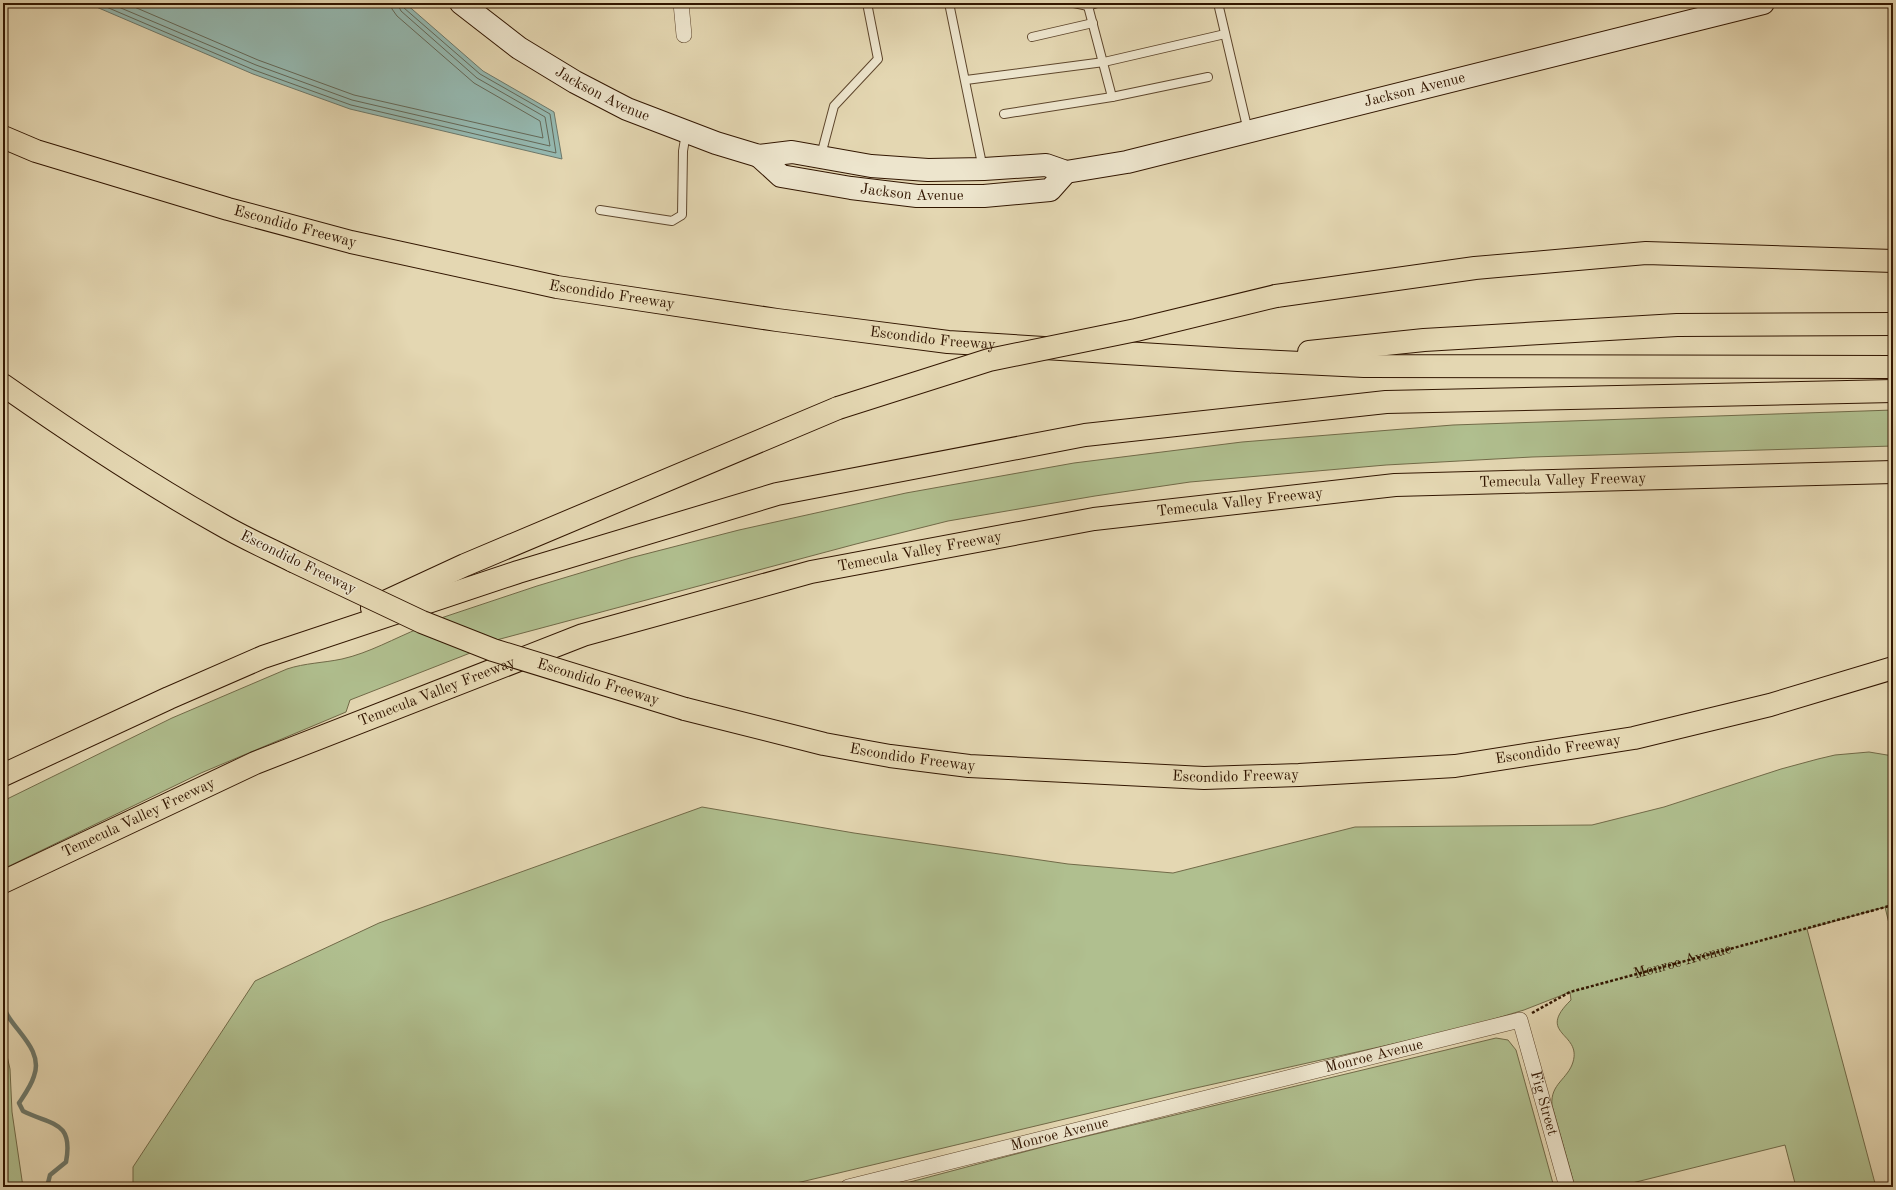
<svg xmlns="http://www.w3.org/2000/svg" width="1896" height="1190" viewBox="0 0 1896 1190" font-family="'Old Standard TT',serif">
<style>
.green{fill:#b0bf8f;stroke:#716a48}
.water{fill:#95b9b1;stroke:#6d786a}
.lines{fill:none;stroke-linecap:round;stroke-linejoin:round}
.shore{stroke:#646858;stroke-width:1}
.stream{stroke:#6d786a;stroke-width:4.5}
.lane-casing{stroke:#5e462c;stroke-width:10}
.street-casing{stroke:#5e462c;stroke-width:16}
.secondary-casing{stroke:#321600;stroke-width:24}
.highway-casing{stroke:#321600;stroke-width:24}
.path{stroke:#321600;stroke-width:2.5;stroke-dasharray:3 2;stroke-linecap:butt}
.lane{stroke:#ede5cd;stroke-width:8}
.street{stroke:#ede5cd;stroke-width:15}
.secondary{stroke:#ede5cd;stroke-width:22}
.highway{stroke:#e4d7b2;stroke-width:22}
.highway-bridge-casing{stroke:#321600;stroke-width:24;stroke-linecap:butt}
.highway-bridge{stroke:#e4d7b2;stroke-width:22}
.labels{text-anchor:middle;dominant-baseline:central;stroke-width:3;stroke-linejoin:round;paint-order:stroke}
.street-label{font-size:15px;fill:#321600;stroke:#ede5cd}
</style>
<rect width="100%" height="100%" fill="#e4d7b2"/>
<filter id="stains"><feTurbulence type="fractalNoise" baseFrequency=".005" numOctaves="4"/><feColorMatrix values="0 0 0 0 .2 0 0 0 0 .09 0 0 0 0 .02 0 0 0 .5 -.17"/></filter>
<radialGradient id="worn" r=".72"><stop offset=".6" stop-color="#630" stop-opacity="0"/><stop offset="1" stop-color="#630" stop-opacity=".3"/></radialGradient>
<g class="green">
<polygon points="1893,410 1893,446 1532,457 1386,465 1190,482 1095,496 948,521 856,544 489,642 432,621 537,586 630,558 739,530 906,493 1074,463 1242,442 1453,425"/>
<path d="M420,628L483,648L350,700L346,712L201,773L3,869V801L172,718L287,669C305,663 323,663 342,659C369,653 395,638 420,628Z"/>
<path d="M1869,752L1893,756V940L1885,907L1807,929L1876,1187H1796L1785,1145L1616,1187H1575L1552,1105C1550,1084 1568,1079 1573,1062C1582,1032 1535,1035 1571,1000L1570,992L1524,1010L1464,1028L1178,1092L780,1187H133V1167L255,981L379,923L702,807L854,833L1068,864L1173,873L1355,827L1592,825L1664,807L1781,769L1818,759L1835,755Z"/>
<polygon points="3,1038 10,1069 12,1112 23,1187 3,1187"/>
<polygon points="1496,1038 1508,1040 1516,1050 1554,1187 891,1187 1054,1144"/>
</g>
<polygon class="water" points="87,3 405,3 483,71 554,112 562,159 350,109 253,74"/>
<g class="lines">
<g class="shore">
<polyline points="97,3 254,70 351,105 556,153 550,114 480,74 404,8 403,3"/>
<polyline points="109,3 256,65 352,100 550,146 545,117 477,78 401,11 397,3"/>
<polyline points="125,3 258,60 354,95 543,138 540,121 474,83 397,16 392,9 391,3"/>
</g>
<path class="stream" d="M3,995C3,1001 4,1010 8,1016C19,1034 43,1052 34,1076C31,1086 25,1094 19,1103L23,1111C50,1125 74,1120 66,1162L50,1175L47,1187"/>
<g class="lane-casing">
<g id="lane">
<polyline points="949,3 983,169"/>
<polyline points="1074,3 1088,6 1097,3"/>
<polyline points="1218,3 1248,131"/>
<polyline points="1032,37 1093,23"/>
<polyline points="966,80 1104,62 1225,34"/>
<polyline points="1112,97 1208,77"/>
<polyline points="1004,114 1112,97 1088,6"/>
<polyline points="821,155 834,106 878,59 867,3"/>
<polyline points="600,210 672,221 682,215 683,151 686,133"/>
</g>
</g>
<g class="street-casing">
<g id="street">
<polyline points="681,3 684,35"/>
<path id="s2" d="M848,1187L1520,1020L1567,1187"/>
</g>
</g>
<g class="secondary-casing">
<g id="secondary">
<path id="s3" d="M461,3L519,48L575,82L627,109L716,143L759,156L792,152L871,166L928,170L984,169L1046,165L1066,172L1127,162L1763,3"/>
<path id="s4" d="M759,156L781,176L851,188L917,196H984L1050,190L1066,172"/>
</g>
</g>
<g class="highway-casing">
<g id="highway">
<path id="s5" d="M3,137L36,151L228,209L351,242L557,287L777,320L948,342L1238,360L1364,366L1893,367"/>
<polyline points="1276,296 1475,268 1646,253 1893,261"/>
<polyline points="1309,352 1424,340 1677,325 1893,324"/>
<path d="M3,385C73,434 145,482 220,524C244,538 269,549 293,561"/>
<polyline points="372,608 465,565 838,408"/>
<path id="s6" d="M685,709L824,744L890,756L969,766L1204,778L1299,775L1455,766L1634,738L1770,705L1893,668"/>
<polyline points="3,775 169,698 263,657 518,572 777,494 1085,435 1386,402 1893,391"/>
<path id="s7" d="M3,882L255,763L583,635L811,572L1094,519L1395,485L1893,472"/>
</g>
</g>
<path class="path" id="s1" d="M1532,1013L1570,992L1893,905"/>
<use href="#lane" class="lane"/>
<use href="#street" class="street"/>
<use href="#secondary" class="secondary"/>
<use href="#highway" class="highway"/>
<g class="highway-bridge-casing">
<g id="highway-bridge">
<polyline points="838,408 989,360 1136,330 1276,296"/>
<path id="s8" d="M293,561L422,622L493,650L685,709"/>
</g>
</g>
<use href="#highway-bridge" class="highway-bridge"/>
</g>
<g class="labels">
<g class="street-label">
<text stroke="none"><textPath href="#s3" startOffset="1006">Jackson Avenue</textPath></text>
<text stroke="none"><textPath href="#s3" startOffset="169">Jackson Avenue</textPath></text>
<text stroke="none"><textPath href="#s4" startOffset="162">Jackson Avenue</textPath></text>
<text stroke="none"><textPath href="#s5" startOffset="306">Escondido Freeway</textPath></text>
<text stroke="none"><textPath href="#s5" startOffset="630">Escondido Freeway</textPath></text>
<text stroke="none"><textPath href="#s5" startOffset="954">Escondido Freeway</textPath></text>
<text stroke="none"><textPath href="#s7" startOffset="1626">Temecula Valley Freeway</textPath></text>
<text stroke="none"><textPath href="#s7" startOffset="1302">Temecula Valley Freeway</textPath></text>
<text stroke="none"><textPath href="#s7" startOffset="978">Temecula Valley Freeway</textPath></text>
<text transform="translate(298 563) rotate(26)">Escondido Freeway</text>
<text stroke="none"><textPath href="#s8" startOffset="329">Escondido Freeway</textPath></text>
<text stroke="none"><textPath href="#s7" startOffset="474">Temecula Valley Freeway</textPath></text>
<text stroke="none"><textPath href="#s6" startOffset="881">Escondido Freeway</textPath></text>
<text stroke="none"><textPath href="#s6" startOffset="233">Escondido Freeway</textPath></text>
<text stroke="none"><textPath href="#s6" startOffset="557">Escondido Freeway</textPath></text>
<text stroke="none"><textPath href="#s7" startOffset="150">Temecula Valley Freeway</textPath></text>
<text stroke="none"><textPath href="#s1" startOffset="160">Monroe Avenue</textPath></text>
<text stroke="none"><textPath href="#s2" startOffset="542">Monroe Avenue</textPath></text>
<text stroke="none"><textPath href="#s2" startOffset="779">Fig Street</textPath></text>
<text stroke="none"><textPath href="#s2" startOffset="218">Monroe Avenue</textPath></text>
</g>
</g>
<rect width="1896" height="1190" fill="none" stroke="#e4d7b2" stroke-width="16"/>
<rect x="4" y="4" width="1888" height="1182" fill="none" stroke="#321600" stroke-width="2"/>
<rect x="8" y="8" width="1880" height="1174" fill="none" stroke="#321600"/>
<rect width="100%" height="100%" filter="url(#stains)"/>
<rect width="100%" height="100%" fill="url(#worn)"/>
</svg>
